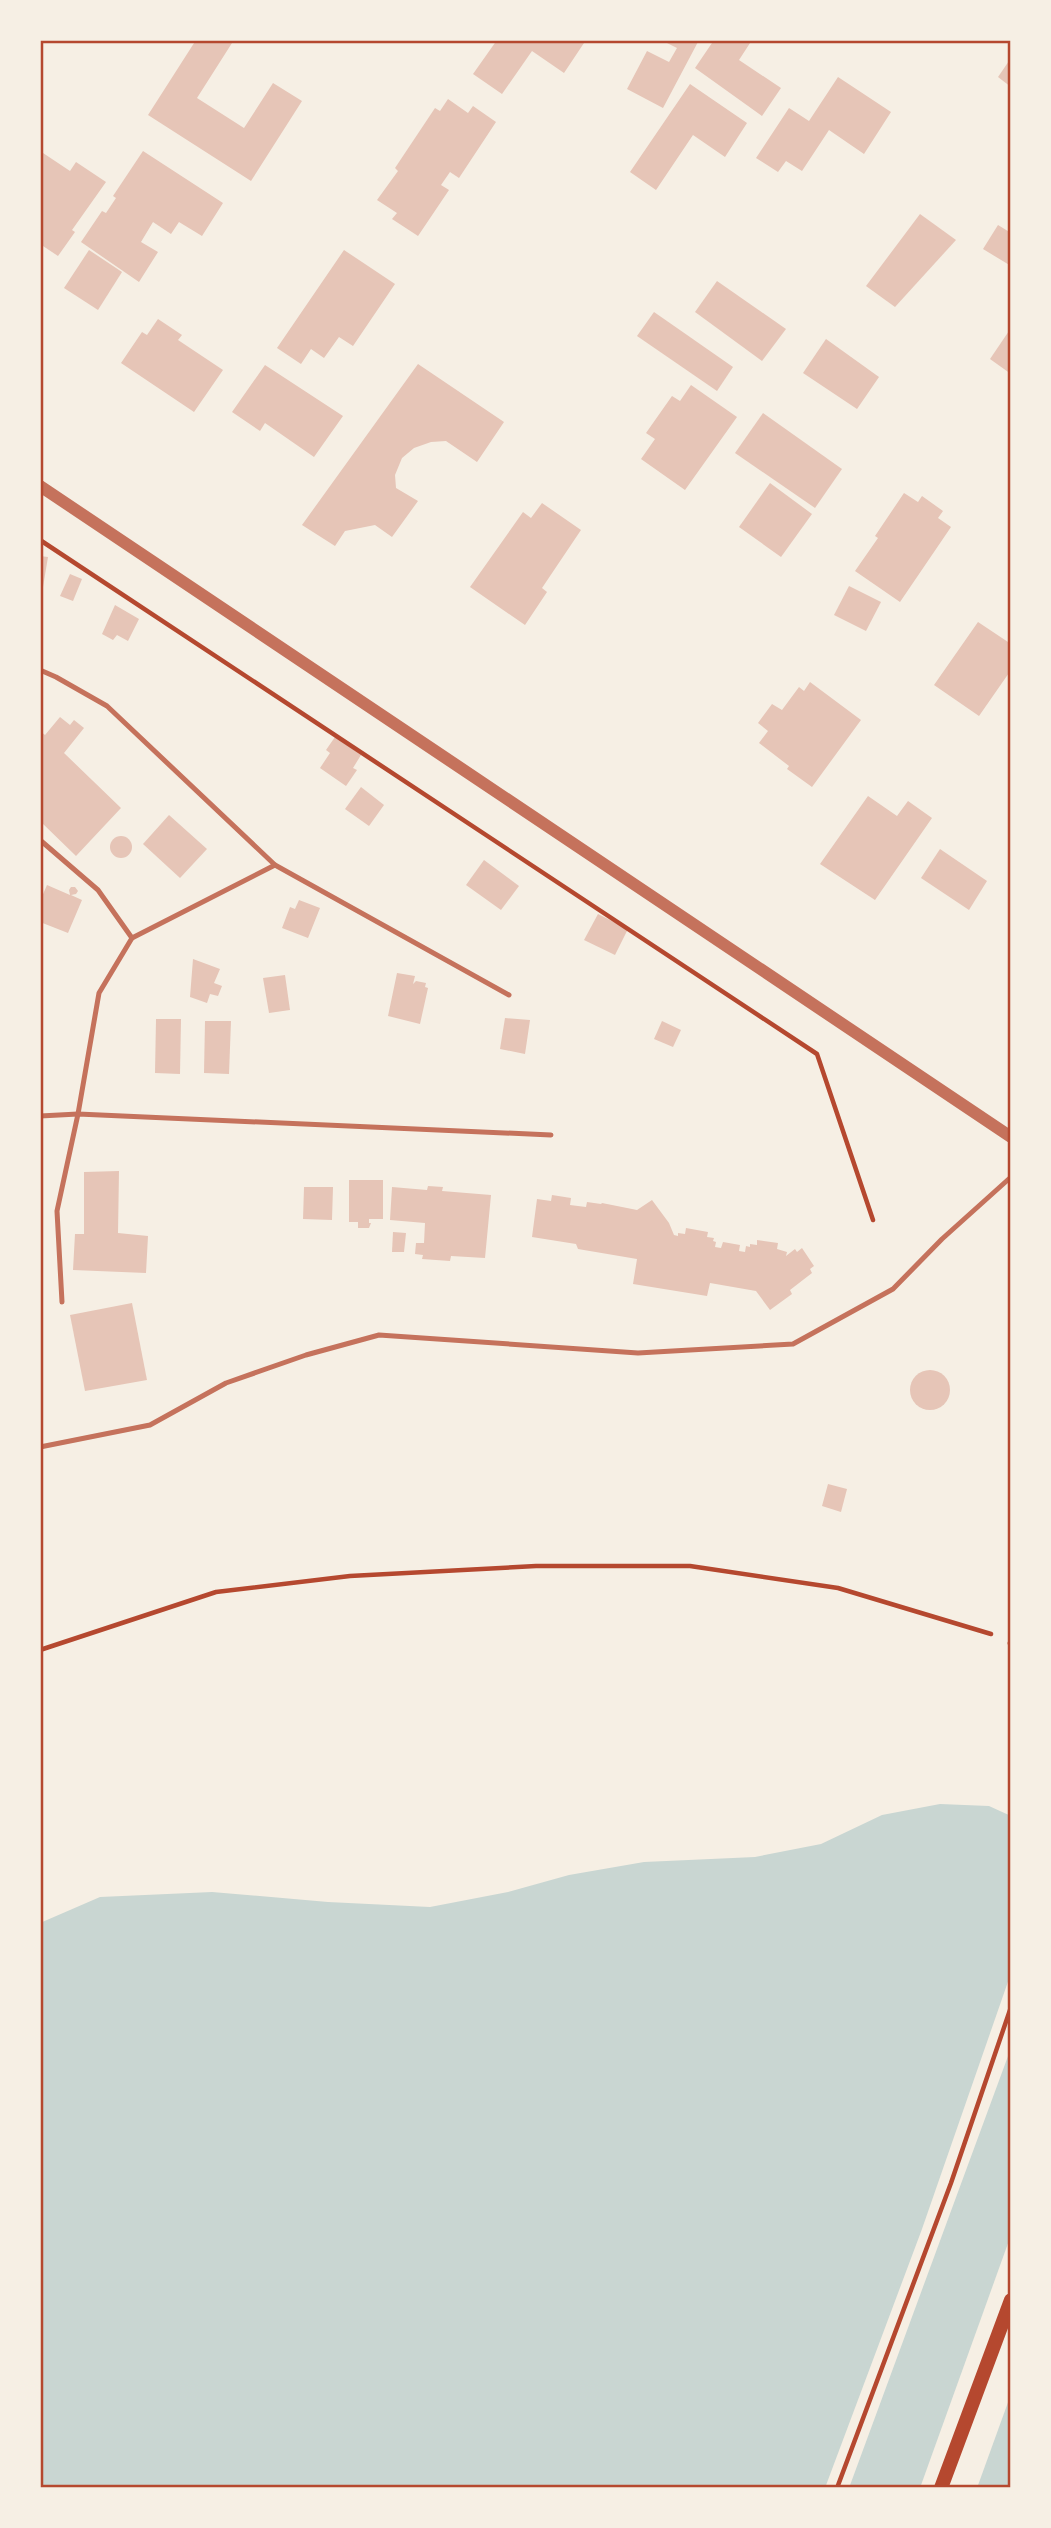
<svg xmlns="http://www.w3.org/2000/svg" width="1051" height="2528" viewBox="0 0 1051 2528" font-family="'Nunito Sans',sans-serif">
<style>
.water{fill:#c9d6d2}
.pier{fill:#f6efe4}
.building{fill:#e6c5b7}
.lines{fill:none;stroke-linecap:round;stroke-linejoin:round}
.path{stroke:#b5482f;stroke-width:4.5}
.service{stroke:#c5725c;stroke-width:5}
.tertiary{stroke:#c5725c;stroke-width:12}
.secondary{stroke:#b5482f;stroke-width:14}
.neatline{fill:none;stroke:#b5482f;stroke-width:2.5}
</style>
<rect width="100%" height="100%" fill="#f6efe4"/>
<polygon class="water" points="940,1804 989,1806 1011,1816 1011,2488 40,2488 40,1923 100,1897 212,1892 328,1902 430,1907 508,1892 569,1875 644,1862 755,1857 821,1844 882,1815"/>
<g class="pier">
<polygon points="1011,1973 1011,2048 849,2488 825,2488 922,2229"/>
<polygon points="1011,2235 1011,2394 977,2488 920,2488"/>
</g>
<g class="building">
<polygon points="196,40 227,40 232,43 197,98 244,128 273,83 302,101 251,181 148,115"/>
<polygon points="497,40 586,40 564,73 532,51 502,94 473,74"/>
<polygon points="661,40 699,40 663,108 627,89 647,51 669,62 677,48"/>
<polygon points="714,40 752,40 739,60 781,88 762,116 695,68"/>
<polygon points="1011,58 1011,87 998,77"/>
<polygon points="838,77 891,112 864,154 829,130 802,171 786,161 778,172 756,158 789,108 809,121"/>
<polygon points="690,84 747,123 725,157 693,135 656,190 630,172"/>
<polygon points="448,99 468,113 473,106 496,122 459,178 450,172 441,185 449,190 418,236 392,219 397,213 377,200 398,171 395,168 435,108 440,111"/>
<polygon points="40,151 70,171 76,162 106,182 72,230 75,232 58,256 40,244"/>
<polygon points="143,151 223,203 202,236 179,222 171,234 153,222 141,242 158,252 139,282 81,242 102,211 106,213 116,198 113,196"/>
<polygon points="920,214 956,240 895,307 866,286"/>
<polygon points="998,225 1011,233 1011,266 983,249"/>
<polygon points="89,250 122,272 98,310 64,288"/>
<polygon points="344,250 395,284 353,346 339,337 324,358 311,349 301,364 277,348"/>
<polygon points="717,281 786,329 762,361 695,312"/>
<polygon points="654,312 733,367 717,391 637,336"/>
<polygon points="158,319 182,335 178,340 223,370 194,412 121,363 142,332 147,335"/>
<polygon points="1011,328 1011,374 990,359"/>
<polygon points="826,339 879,377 857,409 803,373"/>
<polygon points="418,364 504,422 477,462 446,441 431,442 414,448 402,458 395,475 396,488 418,501 392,537 375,525 345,531 335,546 302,525"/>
<polygon points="265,365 343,416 314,457 265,423 260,431 232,412"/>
<polygon points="691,385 737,417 685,490 641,459 655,439 646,433 672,396 680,401"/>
<polygon points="763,413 842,469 815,508 735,453"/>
<polygon points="770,483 812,514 781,557 739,527"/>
<polygon points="904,493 918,502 922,496 943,511 938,518 951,527 900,602 855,571 878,538 875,536"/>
<polygon points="542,503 581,530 542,588 547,592 525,625 470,587 523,512 531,518"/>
<polygon points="40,556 48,557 42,593 40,593"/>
<polygon points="70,574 82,579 73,601 60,596"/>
<polygon points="849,586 881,602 866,631 834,615"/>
<polygon points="115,605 139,619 128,641 117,635 113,640 102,634"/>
<polygon points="978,622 1011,644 1009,648 1011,649 1011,670 979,716 934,685"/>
<polygon points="810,682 861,720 812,787 787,769 789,766 759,743 768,731 758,723 772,704 782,710 799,687 804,691"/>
<polygon points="60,717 70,725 74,720 84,728 64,753 121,808 76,856 40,821 40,731 45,735"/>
<polygon points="335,737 361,755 353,768 357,770 346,786 320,768 330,753 326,750"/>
<polygon points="361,787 384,805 369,826 345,809"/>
<polygon points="868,796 897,816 908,801 932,818 875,900 820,864"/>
<polygon points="169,815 207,849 180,878 143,844"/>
<circle cx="121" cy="847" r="11"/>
<polygon points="940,849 987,881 969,910 921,878"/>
<polygon points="484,860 519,886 501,910 466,885"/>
<polygon points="47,885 70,895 69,890 71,887 75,887 78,891 76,894 71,895 82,900 68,933 40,922 40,901"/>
<polygon points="299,900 320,908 308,938 282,928 290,907 295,909"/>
<polygon points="598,914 628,929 615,955 584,940"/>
<polygon points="193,959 220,969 214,983 222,986 218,996 210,994 207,1003 190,997"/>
<polygon points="397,973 415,976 413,984 416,981 426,983 425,987 428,988 420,1024 388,1016"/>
<polygon points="285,975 290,1010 269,1013 263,978"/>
<polygon points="505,1018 530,1020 525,1054 500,1049"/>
<polygon points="156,1019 181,1019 180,1074 155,1073"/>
<polygon points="205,1021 231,1021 229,1074 204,1073"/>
<polygon points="662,1021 681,1030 673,1047 654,1039"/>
<polygon points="119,1171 118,1233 148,1236 146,1273 73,1270 75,1234 84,1234 84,1172"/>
<polygon points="349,1180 383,1180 383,1219 369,1219 369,1223 371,1223 369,1228 358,1228 358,1222 349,1222"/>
<polygon points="428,1186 443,1187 442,1191 491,1195 485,1258 451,1256 450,1261 422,1259 423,1255 415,1254 416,1243 424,1243 425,1223 390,1220 392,1187 427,1190"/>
<polygon points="304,1187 333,1187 332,1220 303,1219"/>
<polygon points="552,1195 571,1198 570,1205 586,1207 587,1202 601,1204 602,1203 637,1210 652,1200 669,1223 674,1235 678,1236 678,1233 685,1234 686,1228 708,1232 707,1237 714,1238 713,1241 716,1242 715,1247 721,1248 723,1242 740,1245 739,1251 745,1252 746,1246 750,1247 750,1244 757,1245 757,1240 778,1243 777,1249 787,1252 786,1256 795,1249 797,1252 802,1248 814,1266 810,1269 812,1273 790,1290 792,1294 770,1310 756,1291 710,1283 707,1296 633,1284 637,1259 578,1249 576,1244 532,1237 537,1199 551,1201"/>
<polygon points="393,1232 406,1233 404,1252 392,1252"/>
<polygon points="132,1303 147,1380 85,1391 70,1315"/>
<circle cx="930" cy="1390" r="20"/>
<polygon points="828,1484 847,1489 841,1512 822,1506"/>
</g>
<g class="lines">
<g class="path">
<polyline points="40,540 817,1054 873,1220"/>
<polyline points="40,1650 216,1592 350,1576 536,1566 690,1566 838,1588 991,1634"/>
<polyline points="837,2488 951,2183 1011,2007"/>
</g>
<g class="service">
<polyline points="40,670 56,677 107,706 275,865"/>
<polyline points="40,840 98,890 132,938"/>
<polyline points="40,1116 78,1114 551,1135"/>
<polyline points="62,1302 57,1211 78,1114 99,993 132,938 275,865 509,995"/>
<polyline points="40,1447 150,1425 226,1383 306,1355 379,1335 638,1353 793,1344 893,1289 942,1239 1011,1177"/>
<polyline points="1010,1643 1011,1641"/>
</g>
<polyline class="tertiary" points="40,486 1011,1137"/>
<polyline class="secondary" points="941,2488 1011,2300"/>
</g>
<rect width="1051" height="2528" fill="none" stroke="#f6efe4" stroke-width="84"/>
<rect x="42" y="42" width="967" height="2444" class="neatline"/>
</svg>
